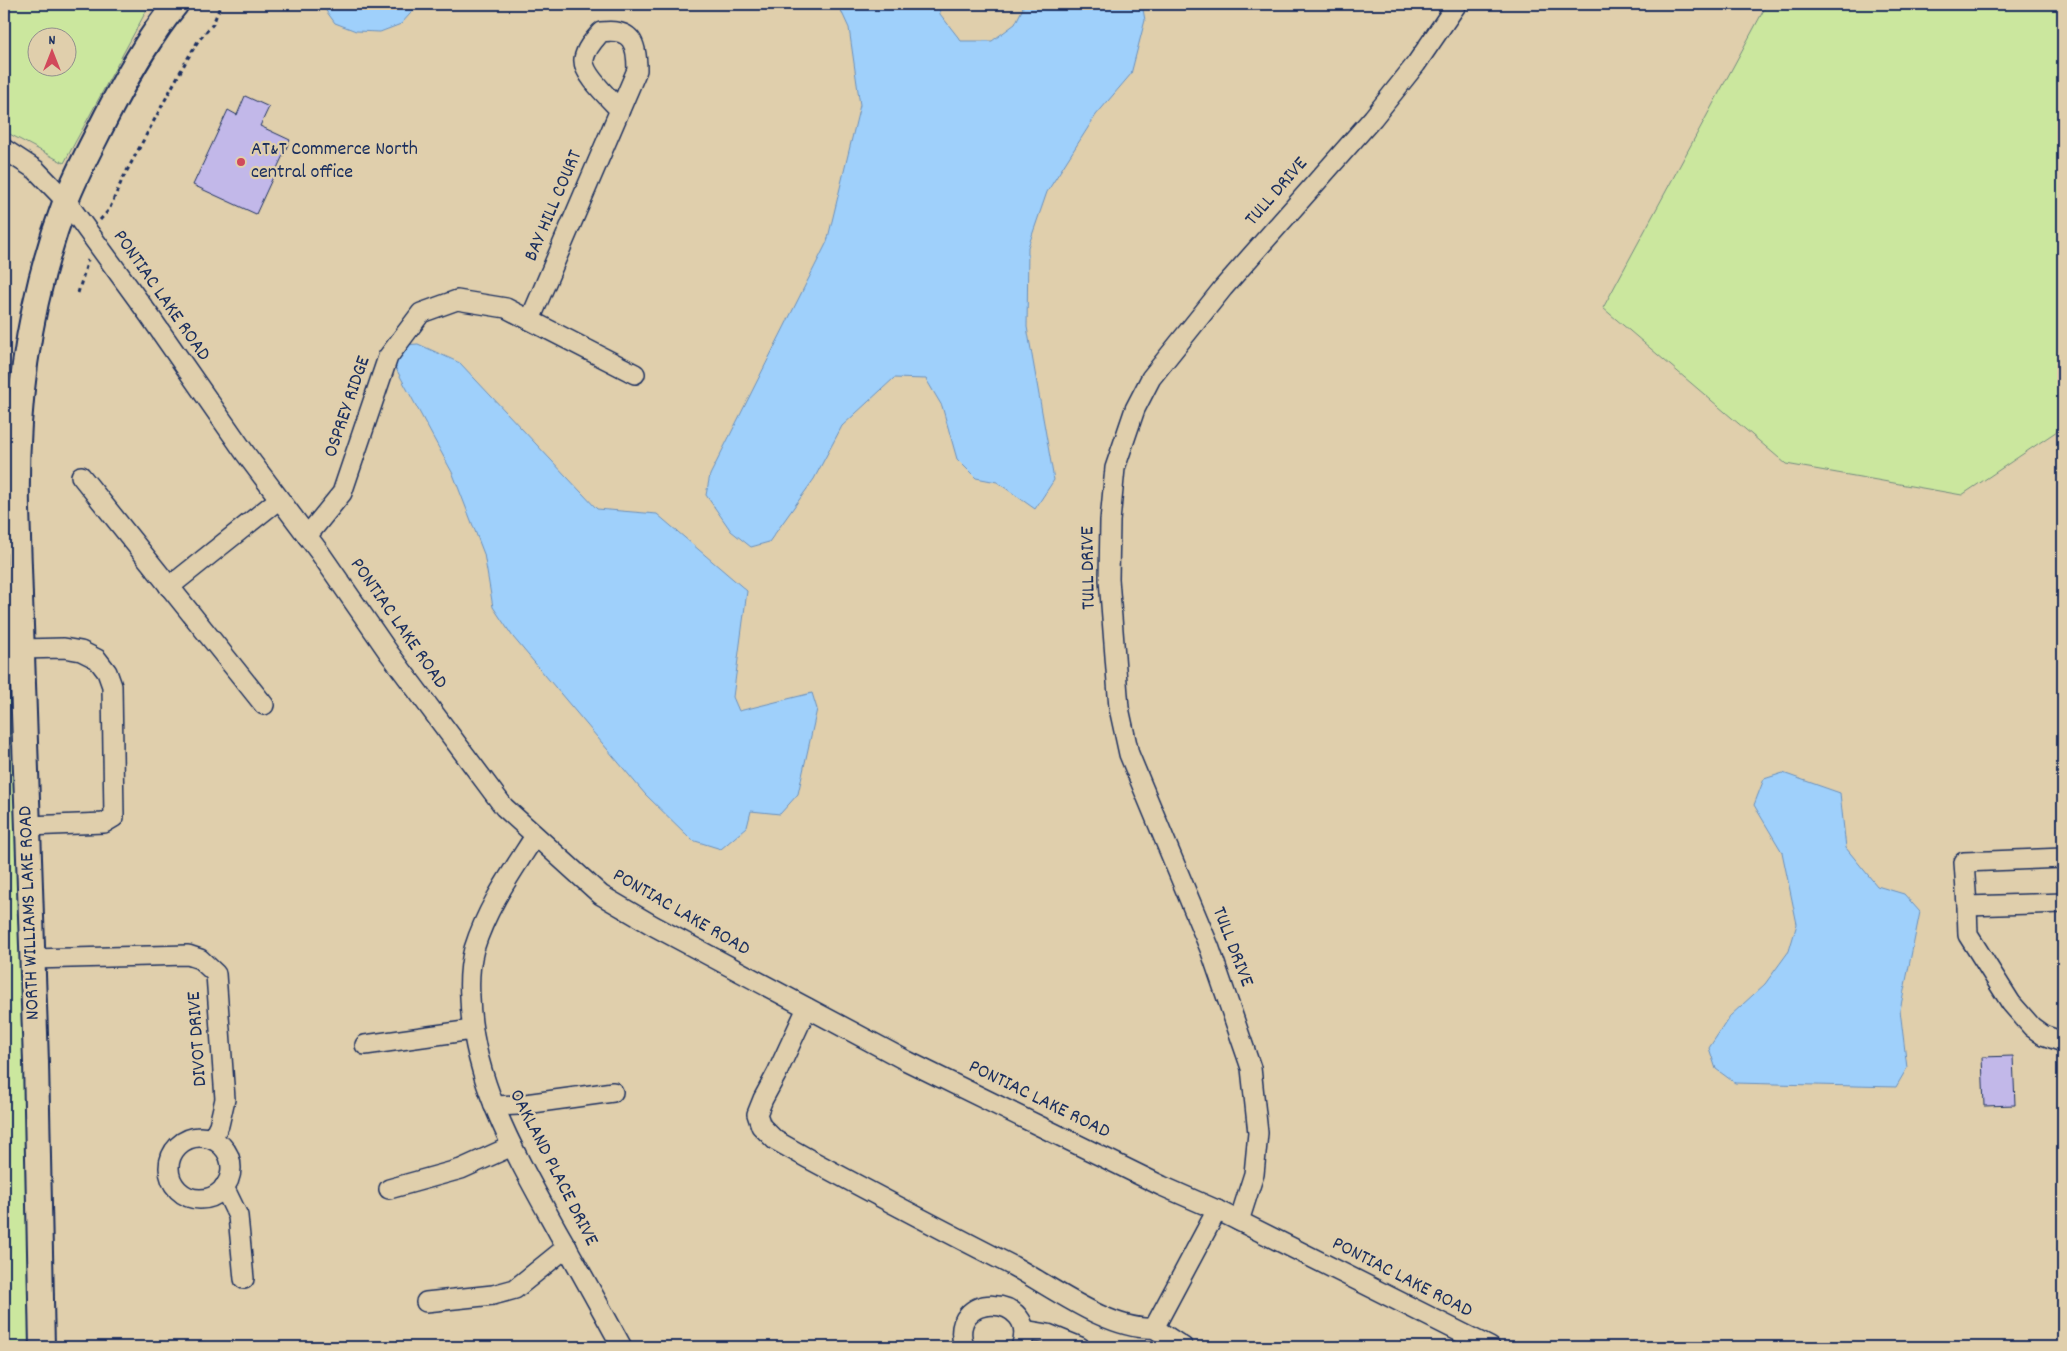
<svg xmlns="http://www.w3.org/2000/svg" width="2067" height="1351" viewBox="0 0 2067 1351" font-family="Dekko,sans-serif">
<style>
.green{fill:#cbe79e;stroke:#738b7e;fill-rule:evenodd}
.water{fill:#9fd0fb;stroke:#6a90bc}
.building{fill:#c2b8e9;stroke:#1b2f5e}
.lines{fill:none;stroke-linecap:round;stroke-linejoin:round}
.minor-casing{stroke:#1b2f5e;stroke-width:22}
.major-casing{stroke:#1b2f5e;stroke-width:28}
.path{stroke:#1b2f5e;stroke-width:3;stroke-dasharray:4 4;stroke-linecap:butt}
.minor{stroke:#e0cfac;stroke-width:19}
.major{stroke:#e0cfac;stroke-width:24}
.poi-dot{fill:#d1495b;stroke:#e0cfac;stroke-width:2}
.labels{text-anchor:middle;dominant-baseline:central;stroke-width:4.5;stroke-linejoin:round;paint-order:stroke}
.poi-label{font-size:20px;fill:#1b2f5e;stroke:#e0cfac;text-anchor:start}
.street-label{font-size:20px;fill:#1b2f5e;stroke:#e0cfac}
</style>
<rect width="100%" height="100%" fill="#e0cfac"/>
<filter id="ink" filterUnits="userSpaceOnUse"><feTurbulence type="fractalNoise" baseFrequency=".02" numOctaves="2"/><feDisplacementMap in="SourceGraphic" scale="10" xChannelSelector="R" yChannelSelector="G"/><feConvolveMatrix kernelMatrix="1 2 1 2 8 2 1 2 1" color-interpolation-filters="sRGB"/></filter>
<g filter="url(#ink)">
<g class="green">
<path d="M4,4H150L64,163L4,131ZM38,38H68V68H38Z"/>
<polygon points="1767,4 2063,4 2063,427 1962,495 1786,464 1603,308"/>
<polygon points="4,288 38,1347 4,1347"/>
</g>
<g class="water">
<polygon points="321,4 419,4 401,24 380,32 356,31 335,23"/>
<polygon points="838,4 939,4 940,14 961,41 992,41 1015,24 1023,8 1021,4 1142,4 1145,20 1131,74 1096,115 1047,192 1028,247 1027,327 1054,480 1035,509 997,482 976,478 957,459 942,406 926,379 894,378 842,426 814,479 769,542 751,547 731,531 706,495 710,475 827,242 860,105 849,28"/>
<polygon points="418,344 460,363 597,509 657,514 747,591 733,697 739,711 812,693 817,709 798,794 780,814 751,811 747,827 721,849 692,840 645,794 513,637 493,607 484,554 453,474 394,365 402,345"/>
<polygon points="1783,773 1840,793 1846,848 1877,886 1904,894 1920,912 1900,1010 1907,1068 1896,1087 1735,1083 1716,1069 1709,1048 1730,1016 1765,984 1789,951 1797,924 1782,852 1754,805 1764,779"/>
</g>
<g class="building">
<polygon points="245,96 269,107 260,126 290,140 256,214 193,185 228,110 237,115"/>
<polygon points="2013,1056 2015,1105 1984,1106 1982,1057"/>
</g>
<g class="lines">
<g class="minor-casing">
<g id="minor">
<polyline points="4,149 36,170 66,201 149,315 245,453 320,553 389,653 504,807 601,895 654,926 907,1061 1162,1186 1217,1210 1490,1347"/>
<path d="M530,320L637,70C637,43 632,28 601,32C594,40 586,48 584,59C582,74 610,99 620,110"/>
<polyline points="81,476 264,705"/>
<polyline points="307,536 342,493 388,357 421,313 457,300 506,308 635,374"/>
<polyline points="169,587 278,500"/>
<polyline points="21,649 64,648 81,651 97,659 107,672 112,686 114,817 104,823 28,826"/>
<path d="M535,836C512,872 487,907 474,949C470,964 469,982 470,997C472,1082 518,1159 558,1232C580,1270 601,1309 622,1347"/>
<polyline points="2063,858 1964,862 1967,906 2063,903"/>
<polyline points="1967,906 1968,935 2011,1003 2032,1027 2043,1035 2063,1042"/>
<polyline points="32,959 188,955 200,959 216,974 225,1099 219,1125 212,1139"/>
<path d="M807,1008L777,1073L763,1099L757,1114L761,1126L775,1140L807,1158C876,1195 944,1231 1013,1266C1052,1287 1110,1331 1154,1328L1217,1210"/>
<polyline points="365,1045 472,1030"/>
<polyline points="494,1106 518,1105 613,1092"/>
<circle cx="200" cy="1168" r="31"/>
<polyline points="224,1187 238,1216 244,1279"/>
<polyline points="389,1189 461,1169 512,1146"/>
<polyline points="1239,1221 1254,1174 1258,1133 1251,1068 1210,949 1129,754 1119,708 1109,579 1110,521 1115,468 1135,409 1151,378 1223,288 1373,118 1416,64 1457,4"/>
<polyline points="426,1302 493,1295 515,1289 567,1247"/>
<polyline points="1154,1328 1183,1347"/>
<polyline points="1024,1330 1048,1334 1080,1347"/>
<path d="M964,1347C946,1289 1041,1294 1021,1347"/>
</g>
</g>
<g class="major-casing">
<path id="major" d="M42,1347L36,1062L17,509C15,404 28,302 65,203C76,174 92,145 106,117C126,78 148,38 176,4"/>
</g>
<g class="path">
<polyline points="100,220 109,210 122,180 185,63 198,41 213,24 221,4"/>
<polyline points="78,293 88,260"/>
</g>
<use href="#minor" class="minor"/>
<use href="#major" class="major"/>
</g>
</g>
<circle class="poi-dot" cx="241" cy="162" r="5"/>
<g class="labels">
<g class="poi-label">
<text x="251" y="150">AT&amp;T Commerce North<tspan x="251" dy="23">central office</tspan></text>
</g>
<g class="street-label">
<text transform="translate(1277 192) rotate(-49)">TULL DRIVE</text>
<text transform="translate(554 206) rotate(-67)">BAY HILL COURT</text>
<text transform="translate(161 296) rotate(55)">PONTIAC LAKE ROAD</text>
<text transform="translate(348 407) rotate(-71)">OSPREY RIDGE</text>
<text transform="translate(1089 568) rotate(-91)">TULL DRIVE</text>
<text transform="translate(398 624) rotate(55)">PONTIAC LAKE ROAD</text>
<text transform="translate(30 913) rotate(-92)">NORTH WILLIAMS LAKE ROAD</text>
<text transform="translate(681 913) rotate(30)">PONTIAC LAKE ROAD</text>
<text transform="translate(1232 947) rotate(69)">TULL DRIVE</text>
<text transform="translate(198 1039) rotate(-94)">DIVOT DRIVE</text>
<text transform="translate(1039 1100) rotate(26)">PONTIAC LAKE ROAD</text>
<text transform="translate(553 1168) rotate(63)">OAKLAND PLACE DRIVE</text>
<text transform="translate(1402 1278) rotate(27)">PONTIAC LAKE ROAD</text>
</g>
</g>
<rect width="2067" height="1351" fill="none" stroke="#e0cfac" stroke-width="20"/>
<rect x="10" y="10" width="2047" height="1331" fill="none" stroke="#1b2f5e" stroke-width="2" filter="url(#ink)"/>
<g transform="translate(52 52)"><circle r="24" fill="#e0cfac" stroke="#918f8d"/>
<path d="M0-4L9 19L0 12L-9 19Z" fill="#d1495b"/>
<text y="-8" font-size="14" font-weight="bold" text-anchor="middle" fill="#1b2f5e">N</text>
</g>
</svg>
